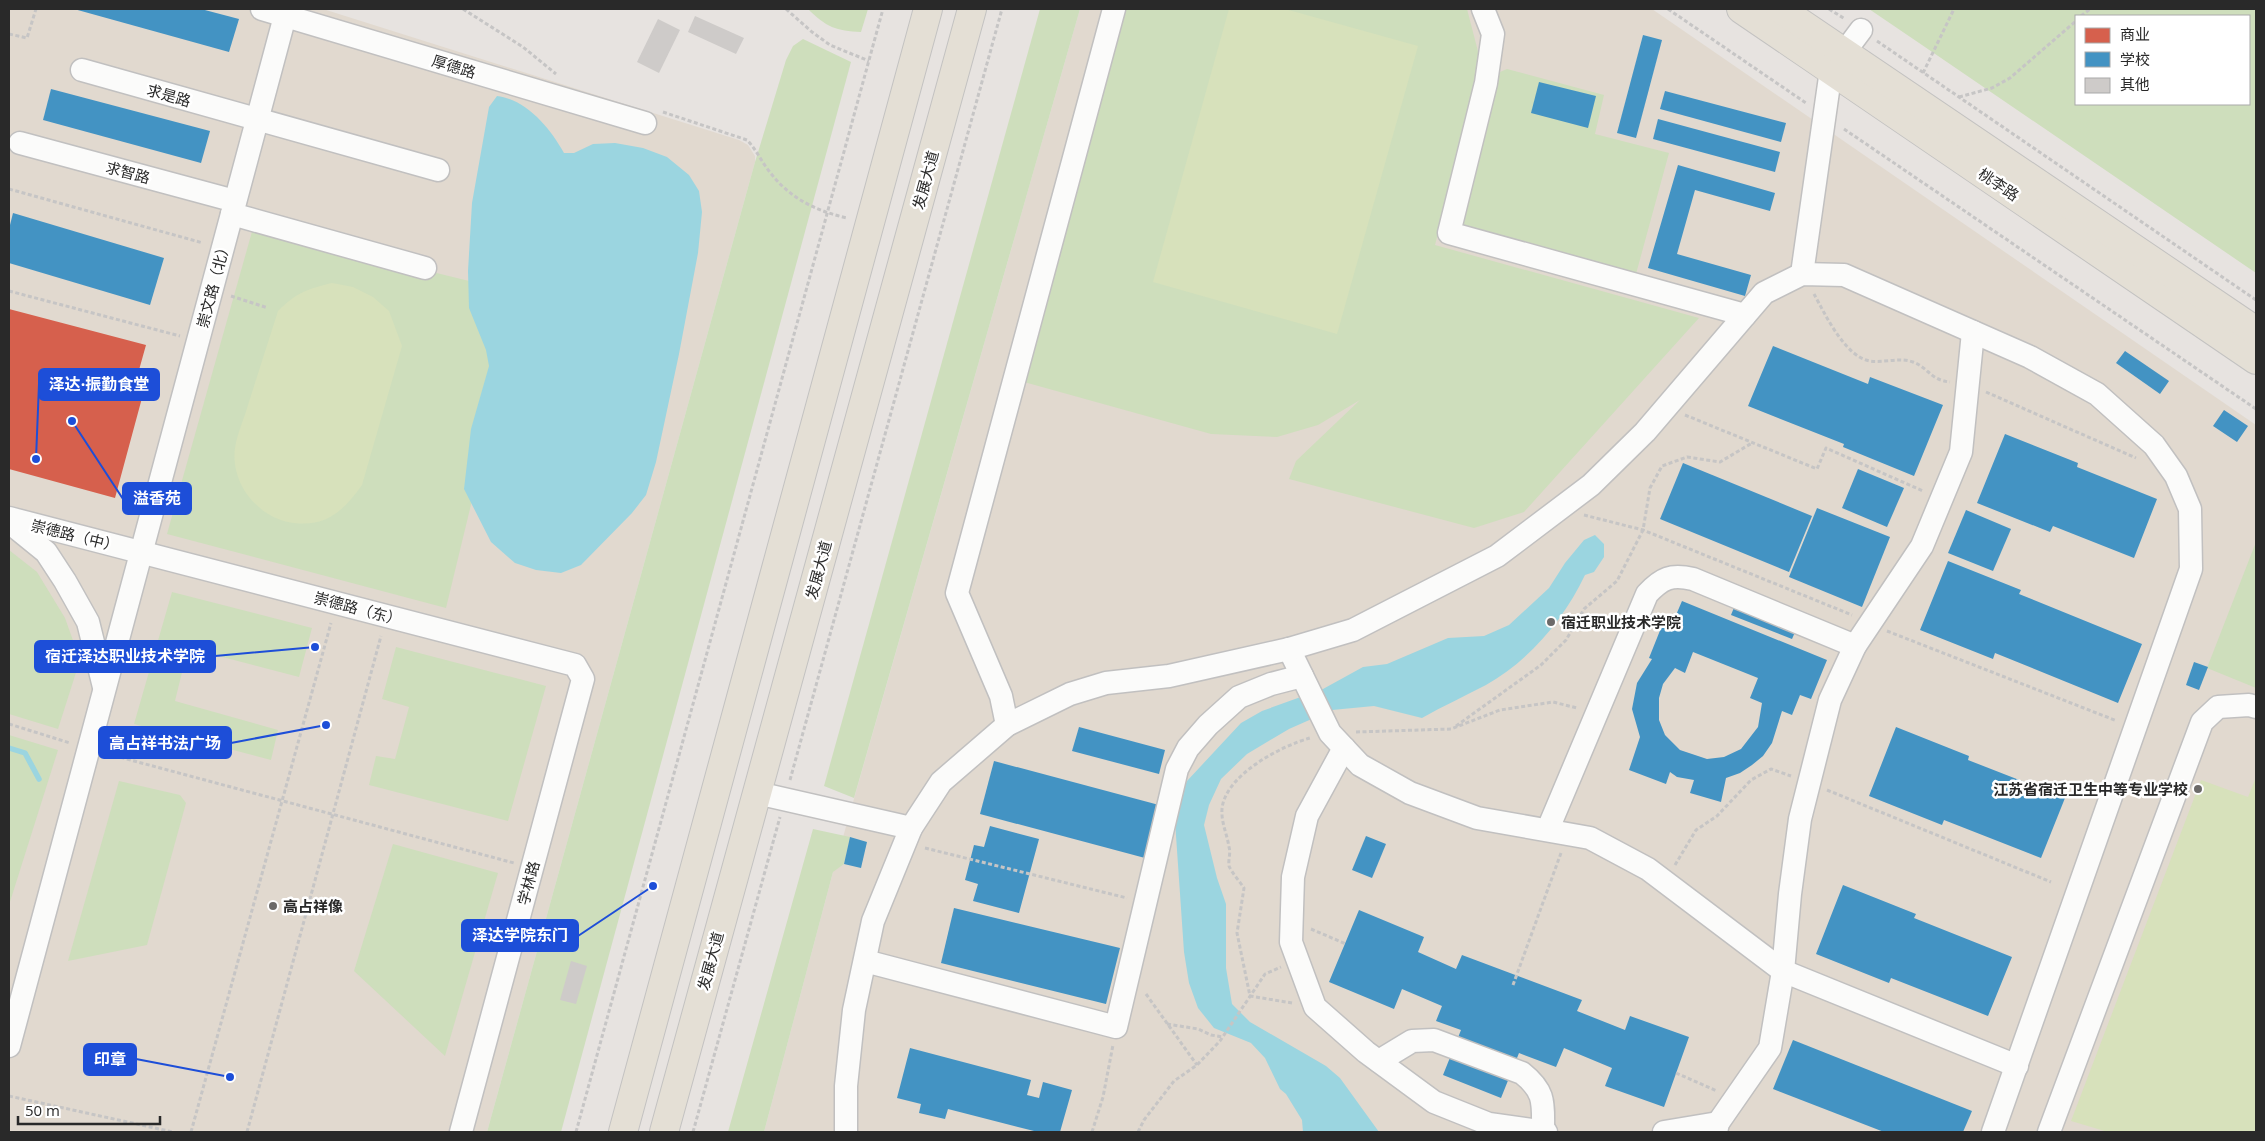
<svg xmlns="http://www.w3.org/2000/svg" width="2265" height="1141" viewBox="0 0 2265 1141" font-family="'Open Sans','Noto Sans SC',sans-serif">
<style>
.education{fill:#e1d9cf}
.green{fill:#cedebc;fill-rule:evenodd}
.pitch{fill:#d7e1bb}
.water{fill:#9bd5e0}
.shops{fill:#d6604d}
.schools{fill:#4393c3;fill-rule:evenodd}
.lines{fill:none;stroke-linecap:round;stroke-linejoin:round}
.stream{stroke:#9bd5e0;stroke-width:5.5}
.building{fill:#cecbc9}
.minor-casing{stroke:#c1c0c0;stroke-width:25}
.major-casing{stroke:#c3c2c1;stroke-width:30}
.path{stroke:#c6c5c5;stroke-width:3;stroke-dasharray:4 2.5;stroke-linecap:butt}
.minor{stroke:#fbfbfa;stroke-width:22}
.major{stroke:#e4dfd5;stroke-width:28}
.poi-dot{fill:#6c6a69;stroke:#fff;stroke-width:2}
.labels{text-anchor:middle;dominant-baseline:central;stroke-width:5;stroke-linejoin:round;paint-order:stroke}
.street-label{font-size:15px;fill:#292929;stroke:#fff}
.poi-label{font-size:15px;font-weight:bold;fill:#292929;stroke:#fff;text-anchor:start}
.leader{fill:none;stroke:#1d4ed8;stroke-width:2}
.callout-dot{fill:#1d4ed8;stroke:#fff;stroke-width:2}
.callout{fill:#1d4ed8;stroke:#1d4ed8;stroke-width:2}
.callout-label{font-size:16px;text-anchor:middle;font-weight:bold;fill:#fff}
</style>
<rect width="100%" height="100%" fill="#e7e3e0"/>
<g class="education">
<polygon points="9,9 323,9 739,140 748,145 755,156 755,162 487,1132 9,1132"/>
<polygon points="1080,9 1652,9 2256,425 2256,1132 764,1132 833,872"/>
</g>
<g class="green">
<path d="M808,9H868L861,32C836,31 826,27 808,9Z"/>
<polygon points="1040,9 1080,9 854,798 824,786"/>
<polygon points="1125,9 1467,9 1481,63 1435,245 1699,318 1524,512 1474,528 1289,479 1296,461 1360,400 1318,425 1277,437 1211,434 1024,382"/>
<path d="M1869,9H2256V273L1922,45ZM2076,16H2249V104H2076Z"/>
<polygon points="803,39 851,62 561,1132 487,1132 755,162 786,60 793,46"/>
<polygon points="1507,69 1604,95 1595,134 1669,153 1636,274 1463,226 1459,218 1498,76 1500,72"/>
<polygon points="253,228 522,294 446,608 167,534"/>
<polygon points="2256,542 2256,688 2207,668"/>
<polygon points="9,550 37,572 65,618 80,660 58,729 9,714"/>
<polygon points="172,592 312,628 299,677 188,648 175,701 278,730 271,760 134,724"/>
<polygon points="396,647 546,686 508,821 369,785 376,756 395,759 409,707 382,699"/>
<polygon points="9,735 58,750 9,905"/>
<polygon points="119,781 180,795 186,803 147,945 68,961"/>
<polygon points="813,829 850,837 844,864 833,872 764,1132 728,1132"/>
<polygon points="393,844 498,873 445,1056 354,971"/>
</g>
<g class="pitch">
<polygon points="1229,9 1285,9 1418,46 1337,334 1153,282"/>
<path d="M332,283L353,287L373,297L389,311L402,346L362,485C344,510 327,527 294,523C259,519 230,484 235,448C237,434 244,419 248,405C258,374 268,342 278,311C296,293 307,289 332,283Z"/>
<polygon points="2256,777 2256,1132 2108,1132 2071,1121 2201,780 2248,797"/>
</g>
<g class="water">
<path d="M497,96C527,100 550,128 564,153H574L593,144L615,143L643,148L667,157L689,175L699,191L702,212L698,253L679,354L656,462L646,495L632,513L581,565L561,573L536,570L515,563L491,542L464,489L471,429L489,366L486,350L469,308L468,271L472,203L489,107Z"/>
<path d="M1595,535L1604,544V557L1594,572L1585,575C1564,619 1530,660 1486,685C1465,696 1443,706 1422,718L1374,706L1332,710L1289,729L1247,754L1221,779L1209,805L1204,825L1217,878L1226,904V968L1232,1004L1250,1022L1326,1066L1340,1078L1379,1132H1303L1302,1120L1286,1094L1280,1089L1265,1058L1251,1043L1214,1028L1198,1008L1189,983L1184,952L1175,821L1179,799L1187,781L1241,723L1262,711L1323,689L1363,667L1387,664L1448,638L1484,636L1509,625L1549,588L1565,563L1584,540Z"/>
</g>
<polygon class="shops" points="9,309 146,345 139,370 149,372 115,498 9,469"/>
<g class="schools">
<polygon points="74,9 201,9 239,19 229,52"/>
<polygon points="1643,35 1662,40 1636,138 1617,133"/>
<polygon points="1539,82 1596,96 1588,128 1531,113"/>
<polygon points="51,89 210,131 201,163 43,120"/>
<polygon points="1665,91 1786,123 1781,142 1660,109"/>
<polygon points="1658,119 1780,152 1775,172 1653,139"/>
<polygon points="1678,165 1775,193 1770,211 1695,190 1677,254 1751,275 1745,296 1648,268"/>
<polygon points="13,213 164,258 150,305 9,263 9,229"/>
<polygon points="1773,346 1868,384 1870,377 1943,405 1914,476 1843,447 1844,444 1748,406"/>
<polygon points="2125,351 2169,381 2160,394 2116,363"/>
<polygon points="2224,410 2248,426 2237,442 2213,426"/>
<polygon points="2005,434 2078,463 2077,467 2157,499 2134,558 2053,526 2050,532 1977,503"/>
<polygon points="1683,463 1812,516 1789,572 1660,519"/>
<polygon points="1858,469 1904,488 1887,527 1842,508"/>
<polygon points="1817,508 1890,537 1862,607 1789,577"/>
<polygon points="1966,510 2011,529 1993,571 1948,553"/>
<polygon points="1948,561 2021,590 2019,594 2142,644 2118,703 1995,653 1993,659 1920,630"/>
<path d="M1682,601L1827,660L1811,699L1800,695L1792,715L1782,711L1772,743L1763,756L1752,765L1740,773L1726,778L1721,802L1690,793L1694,780L1677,777L1670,772L1666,784L1629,770L1640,737L1632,709L1637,683L1652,659L1649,658L1665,618L1673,622ZM1693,652L1758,678L1750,698L1762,703L1758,727L1741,749L1724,757L1707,759L1680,750L1665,735L1659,720V698L1663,684L1675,668L1685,673Z"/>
<polygon points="1735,605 1796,630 1792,639 1731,615"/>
<polygon points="2194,662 2208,667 2199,690 2186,685"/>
<polygon points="1079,727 1165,750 1159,774 1072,751"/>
<polygon points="1896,727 1969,756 1968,760 2065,798 2041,858 1944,820 1942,825 1869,796"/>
<polygon points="994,761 1159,805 1145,858 980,814"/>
<polygon points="990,826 1039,839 1019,913 973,901 978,884 965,880 974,845 984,847"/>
<polygon points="1366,836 1386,844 1372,878 1352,870"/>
<polygon points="850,837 867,842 861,868 844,864"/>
<polygon points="1843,885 1916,914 1914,918 2012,957 1988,1016 1891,978 1889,983 1816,954"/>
<polygon points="954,908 1120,948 1106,1004 941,963"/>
<polygon points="1359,910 1424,937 1418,952 1456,969 1462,955 1582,1000 1577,1011 1625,1030 1630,1016 1689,1037 1664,1107 1605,1086 1612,1068 1564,1048 1556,1067 1519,1053 1501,1098 1443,1075 1461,1030 1436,1021 1442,1006 1402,989 1394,1009 1329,982"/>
<polygon points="1793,1040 1972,1111 1963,1132 1884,1132 1773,1089"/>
<polygon points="910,1048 1031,1080 1027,1095 1039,1098 1043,1082 1072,1090 1060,1132 1038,1132 948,1109 945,1119 919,1113 921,1104 897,1098"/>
</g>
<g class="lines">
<polyline class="stream" points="9,748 25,753 39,779"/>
</g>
<g class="building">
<polygon points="695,16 744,38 736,54 688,32"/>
<polygon points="658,19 680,30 659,73 637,62"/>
<polygon points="571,961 587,966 576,1004 560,1000"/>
</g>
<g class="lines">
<g class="minor-casing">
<g id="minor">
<polyline points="262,9 645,123"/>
<polyline points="1483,9 1493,34 1486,83 1449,233 1745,315"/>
<polyline points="82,70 438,170"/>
<polyline points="20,143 235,201"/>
<polyline points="232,214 425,268"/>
<polyline points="1802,274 1831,70 1861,30"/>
<polyline points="9,518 575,665 583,679 461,1132"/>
<polyline points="9,522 46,552 65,581 88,622 104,687"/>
<polyline points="1289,649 1330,733 1360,765 1410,793 1477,818 1590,838 1648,869 1783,971 2017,1066"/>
<polyline points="1007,725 1001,696 957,593 1114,9"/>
<polyline points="1344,748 1307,816 1293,877 1291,942 1315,1007 1366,1052 1434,1102 1489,1124 1546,1132"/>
<polyline points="757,793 911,828"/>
<path d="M1548,829L1647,594C1662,578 1671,574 1693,579L1855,646"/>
<polyline points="865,961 1116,1027 1177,769 1188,748 1208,725 1239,697 1271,684 1302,676"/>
<polyline points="9,1046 285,16"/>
<path d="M1379,1061L1412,1041L1434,1040L1522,1073C1546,1092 1543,1104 1543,1132"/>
<polyline points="846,1132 846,1086 854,1010 873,921 911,828 941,782 1007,725 1070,694 1106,683 1169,676 1289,649 1353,630 1497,556 1591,485 1645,432 1764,293 1802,274 1844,275 2030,357 2097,394 2154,445 2176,476 2190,509 2191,569 1993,1132"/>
<polyline points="1664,1132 1718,1123"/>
<polyline points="1716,1132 1718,1123 1770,1048 1783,971 1790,894 1800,819 1830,700 1855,646 1922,546 1961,452 1973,332"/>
<polyline points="2049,1132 2202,722 2218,707 2249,705 2256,707"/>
</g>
</g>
<g class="major-casing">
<g id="major">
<polyline points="1741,9 2256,360"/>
<polyline points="1780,9 2256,331"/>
<polyline points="623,1132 928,9"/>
<polyline points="664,1132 972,9"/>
</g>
</g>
<g class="path">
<polyline points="463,9 523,47 556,74"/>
<polyline points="786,9 812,32 830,45 869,61"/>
<polyline points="1668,9 1806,103"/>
<polyline points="1829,9 1845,19"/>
<polyline points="2081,16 2090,9"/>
<polyline points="9,34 27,38 36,9"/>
<polyline points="1877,41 2256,300"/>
<polyline points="1923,73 1954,9"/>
<polyline points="1959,97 1992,88 2010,78 2076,21"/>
<path d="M663,112L747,140C756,149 761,161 769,171C789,198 816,211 847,218"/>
<polyline points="1844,129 2256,409"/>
<polyline points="9,189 203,243"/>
<polyline points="9,291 180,336"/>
<path d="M1814,294C1825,314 1845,357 1870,361C1884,363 1899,357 1913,362C1929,368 1930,380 1950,382"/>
<polyline points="231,296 268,308"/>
<polyline points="1986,392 2136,458"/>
<polyline points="1685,415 1817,469 1826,448 1923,491"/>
<polyline points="1584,515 1643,530 1852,615"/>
<polyline points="1887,631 2117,721"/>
<polyline points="9,724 70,743"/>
<polyline points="1456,726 1541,665 1566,640 1584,609 1617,581 1643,530 1650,488 1662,466 1687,457 1720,462 1752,443"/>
<polyline points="1356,732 1451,729 1500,710 1553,702 1577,708"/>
<polyline points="108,754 514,863"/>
<polyline points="790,780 1002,9"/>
<polyline points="1827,790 2051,882"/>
<polyline points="925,848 1127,898"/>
<polyline points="1675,865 1696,830 1717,816 1751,780 1771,769 1791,776"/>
<polyline points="1311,929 1346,944"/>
<polyline points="1513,985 1561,853"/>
<polyline points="1146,994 1197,1065"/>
<path d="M1292,1003L1250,996L1237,933L1244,888C1240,882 1232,873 1229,866C1228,860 1231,853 1229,847C1227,834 1221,822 1222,809C1225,775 1281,746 1310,738"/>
<polyline points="1167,1024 1198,1029 1211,1035 1223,1037"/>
<polyline points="1676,1073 1717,1091"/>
<polyline points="9,1096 173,1132"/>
<polyline points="191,1132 331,623"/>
<polyline points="247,1132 381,636"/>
<polyline points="576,1132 883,9"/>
<polyline points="693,1132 780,817"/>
<polyline points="1092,1132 1103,1097 1113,1045"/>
<polyline points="1138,1132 1144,1120 1174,1081 1197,1065 1220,1041 1265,974 1281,967"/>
</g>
<use href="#minor" class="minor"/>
<use href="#major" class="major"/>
</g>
<g class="poi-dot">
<circle cx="1551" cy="622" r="5"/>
<circle cx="2198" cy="789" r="5"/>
<circle cx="273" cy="906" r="5"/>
</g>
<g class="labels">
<g class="street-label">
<text transform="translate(454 66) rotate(17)">厚德路</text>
<text transform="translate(169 95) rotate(16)">求是路</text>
<text transform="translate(128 172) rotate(15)">求智路</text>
<text transform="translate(925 180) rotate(-75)">发展大道</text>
<text transform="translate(1999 184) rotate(34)">桃李路</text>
<text transform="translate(213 284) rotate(-75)">崇文路（北）</text>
<text transform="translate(75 535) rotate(14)">崇德路（中）</text>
<text transform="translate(818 570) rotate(-75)">发展大道</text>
<text transform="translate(358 608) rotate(15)">崇德路（东）</text>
<text transform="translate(528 883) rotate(-75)">学林路</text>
<text transform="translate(710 961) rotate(-75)">发展大道</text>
</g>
<g class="poi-label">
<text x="1561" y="622">宿迁职业技术学院</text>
<text x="2188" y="789" text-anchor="end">江苏省宿迁卫生中等专业学校</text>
<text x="283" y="906">高占祥像</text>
</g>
</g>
<path class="leader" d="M36 459L39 384M72 421L123 499M315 647L215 656M326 725L231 743M653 886L578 936M230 1077L136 1059"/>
<g class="callout-dot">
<circle cx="36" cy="459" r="5"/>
<circle cx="72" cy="421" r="5"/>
<circle cx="315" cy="647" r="5"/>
<circle cx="326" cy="725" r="5"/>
<circle cx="653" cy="886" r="5"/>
<circle cx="230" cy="1077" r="5"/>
</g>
<g class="callout">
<rect x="39" y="369" width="120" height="31" rx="5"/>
<rect x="123" y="483" width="68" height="31" rx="5"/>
<rect x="35" y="641" width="180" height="31" rx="5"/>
<rect x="99" y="727" width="132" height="31" rx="5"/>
<rect x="462" y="920" width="116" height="31" rx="5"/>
<rect x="84" y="1044" width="52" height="31" rx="5"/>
</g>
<g class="callout-label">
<text x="99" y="390">泽达·振勤食堂</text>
<text x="157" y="504">溢香苑</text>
<text x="125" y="662">宿迁泽达职业技术学院</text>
<text x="165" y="749">高占祥书法广场</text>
<text x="520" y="941">泽达学院东门</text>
<text x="110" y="1065">印章</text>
</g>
<rect width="2265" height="1141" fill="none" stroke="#292929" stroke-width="20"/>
<rect x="2075" y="15" width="175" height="90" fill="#ffffff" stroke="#a9a9a9"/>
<rect x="2085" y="28" width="25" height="15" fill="#d6604d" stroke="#a9a9a9"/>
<text x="2120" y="40" font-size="15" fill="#292929">商业</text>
<rect x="2085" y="52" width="25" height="15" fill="#4393c3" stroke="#a9a9a9"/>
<text x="2120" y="65" font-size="15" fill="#292929">学校</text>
<rect x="2085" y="78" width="25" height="15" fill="#cecbc9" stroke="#a9a9a9"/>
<text x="2120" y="90" font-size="15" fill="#292929">其他</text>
<path d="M18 1116v8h142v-8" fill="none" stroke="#292929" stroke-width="2.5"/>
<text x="25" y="1116" font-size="15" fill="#292929" stroke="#ffffff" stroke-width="4" paint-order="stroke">50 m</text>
</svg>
